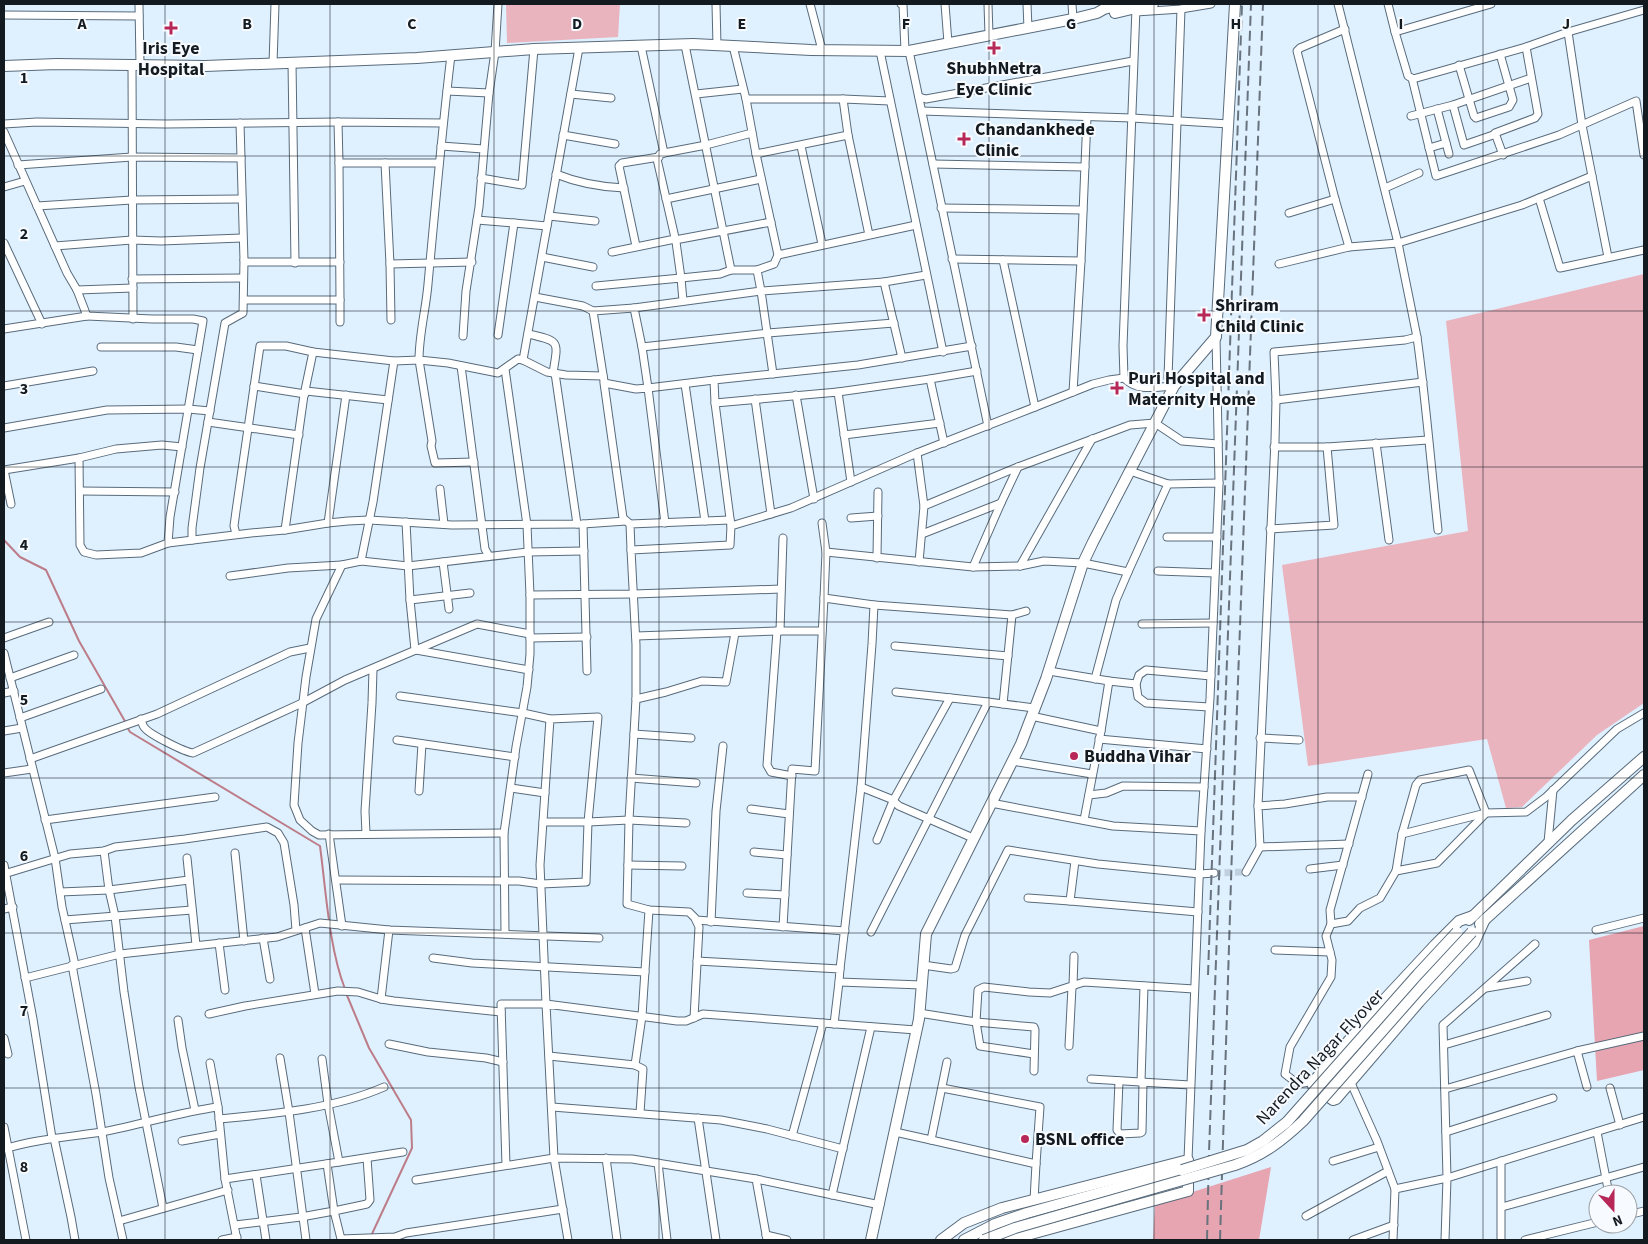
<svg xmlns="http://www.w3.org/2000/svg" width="1648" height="1244" viewBox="0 0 1648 1244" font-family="'Source Sans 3',sans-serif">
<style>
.green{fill:#eab4be}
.forest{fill:#e7a4b1}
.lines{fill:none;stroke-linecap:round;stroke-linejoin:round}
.stream{stroke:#bc7d89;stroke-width:2}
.street-tunnel{stroke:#c0d0de;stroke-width:7;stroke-dasharray:7 3.5;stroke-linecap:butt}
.street-casing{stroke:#596b7b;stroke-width:9}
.secondary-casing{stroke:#596b7b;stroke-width:12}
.street{stroke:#fff;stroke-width:7}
.secondary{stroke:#fff;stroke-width:10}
.rail{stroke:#68737d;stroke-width:2;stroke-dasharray:10 5;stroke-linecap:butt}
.secondary-bridge-casing{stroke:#596b7b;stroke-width:12;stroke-linecap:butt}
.secondary-bridge{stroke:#fff;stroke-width:10}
.grid{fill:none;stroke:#131a20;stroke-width:1;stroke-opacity:0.55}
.poi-dot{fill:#b72858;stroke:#f7fbff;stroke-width:2}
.labels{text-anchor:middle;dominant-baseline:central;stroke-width:4;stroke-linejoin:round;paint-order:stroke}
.poi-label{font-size:18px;font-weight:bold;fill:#131a20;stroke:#f7fbff;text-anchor:start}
.street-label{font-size:18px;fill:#131a20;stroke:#f7fbff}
.grid-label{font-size:16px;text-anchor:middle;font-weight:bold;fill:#131a20;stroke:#f7fbff;stroke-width:4;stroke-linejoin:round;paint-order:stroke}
</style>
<rect width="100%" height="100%" fill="#dff0ff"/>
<g class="green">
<polygon points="506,4 620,4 618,37 507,43"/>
<polygon points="1644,274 1644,703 1597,735 1522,807 1506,808 1487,739 1308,766 1282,565 1468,531 1446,321"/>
</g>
<g class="forest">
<polygon points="1644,926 1644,1070 1597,1081 1589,940"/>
<polygon points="1271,1167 1259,1240 1153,1240 1155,1204"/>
</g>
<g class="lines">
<g class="stream">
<polyline points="4,540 20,557 46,570 79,641 126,723"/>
<path d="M127,727L130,732L320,846C326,891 329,948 345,989"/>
<polyline points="346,993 369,1048 411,1120 412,1148 371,1236"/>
</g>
<polyline class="street-tunnel" points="1214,873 1246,872"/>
<g class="street-casing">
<g id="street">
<polyline points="139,4 140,65"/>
<polyline points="716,4 717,46"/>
<polyline points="810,4 822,50"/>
<polyline points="901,4 903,5 905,50"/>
<polyline points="945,4 948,43"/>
<polyline points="988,4 989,35"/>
<polyline points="1027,4 1028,28"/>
<polyline points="1072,4 1073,19"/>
<polyline points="1338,4 1398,243 1417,337"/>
<polyline points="1388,4 1395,32 1491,4"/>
<polyline points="1136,12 1181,9 1211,4"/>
<polyline points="4,15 139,16"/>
<polyline points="1345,29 1300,48 1297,51 1335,199 1349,247"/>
<polyline points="1395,32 1408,76 1413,79 1526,47 1568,32"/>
<polyline points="685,45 731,270 757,270"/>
<polyline points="641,46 664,153"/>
<polyline points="733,46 746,99"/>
<polyline points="579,48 523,360 547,372 566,375 603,376"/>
<polyline points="880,51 943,352"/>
<polyline points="909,51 988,426"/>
<path d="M451,55C442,131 435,208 428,284C426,309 419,334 419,360L448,363L498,373L518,359L523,360"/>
<polyline points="292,63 295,263"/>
<polyline points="273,64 275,4"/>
<polyline points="132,65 133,319"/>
<polyline points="1459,65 1474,116 1476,118 1509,107 1513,100 1500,54"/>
<polyline points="1412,78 1436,176 1559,135 1636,101 1644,155"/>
<polyline points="447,91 489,93"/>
<polyline points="571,94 611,98"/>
<polyline points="696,94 743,89"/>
<polyline points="919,97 926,99 1133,61"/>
<polyline points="1453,105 1464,145 1496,134"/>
<polyline points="1437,109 1449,154"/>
<polyline points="922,111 1132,118 1229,124"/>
<polyline points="1411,116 1453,105 1531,78"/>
<polyline points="240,123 244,260 246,262 340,262"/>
<polyline points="4,124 37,122 166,124 338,122"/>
<polyline points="4,132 67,273 77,290 87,316 152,319 193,319 203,321 170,517 168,543"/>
<polyline points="563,135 615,144"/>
<polyline points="848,135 843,99 890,101"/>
<polyline points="441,146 483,149"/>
<polyline points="801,146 822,244"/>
<polyline points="1429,148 1446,143"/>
<polyline points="756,154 746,99 843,99"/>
<polyline points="1503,155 1495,133 1535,118 1538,114 1526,47"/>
<polyline points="385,163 390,264 391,320"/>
<polyline points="439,163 339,163 338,122 443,123"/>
<polyline points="933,164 1085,167"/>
<polyline points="18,165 132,157 241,158"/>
<path d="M556,174C578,183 601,187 624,188"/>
<polyline points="1592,176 1608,257"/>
<polyline points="481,178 522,185 534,49"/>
<polyline points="4,187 25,181"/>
<polyline points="1385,188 1419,173"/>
<polyline points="1539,198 1560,268 1644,250"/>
<polyline points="666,199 761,179"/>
<polyline points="37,206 132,200 242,199"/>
<polyline points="941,208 1083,210"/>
<polyline points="1289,213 1335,199"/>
<polyline points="549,216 595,221"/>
<polyline points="477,220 514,223 498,335"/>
<polyline points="514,223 547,226"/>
<polyline points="869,235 848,135 756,154 778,255 916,225"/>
<polyline points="675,240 771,222"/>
<polyline points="4,243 42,324"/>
<polyline points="55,246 132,240 161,241 242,238"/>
<polyline points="636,246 619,166 622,163 659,157"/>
<polyline points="612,252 675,239"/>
<polyline points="778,255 774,264 757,270 761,291 634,308 642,347 768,333 894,323"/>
<polyline points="542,257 593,267"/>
<polyline points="952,259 1081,261"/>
<polyline points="1003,260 1035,407"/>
<polyline points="390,264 472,262"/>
<polyline points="1279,264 1349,247 1398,243 1522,205 1592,176 1582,125 1568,32 1644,10"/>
<polyline points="731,270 720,274 681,278 676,242 657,159 660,154 664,153 706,145 752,133"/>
<polyline points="132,279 243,278"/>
<polyline points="596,286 681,278 683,301"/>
<polyline points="77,290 133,288"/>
<polyline points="535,297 583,306 593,311"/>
<polyline points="244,300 340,300 339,163"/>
<polyline points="340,300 340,322"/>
<polyline points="4,329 87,316"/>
<path d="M528,334C561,341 558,341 553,373"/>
<polyline points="463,336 466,291 479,207 489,93 495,52 498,4"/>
<polyline points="1216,337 1219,483"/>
<polyline points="101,347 176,347 198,350"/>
<polyline points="642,347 648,388 714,380"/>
<polyline points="902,358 884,282 926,275"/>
<polyline points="461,366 485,549 489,556"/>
<polyline points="505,369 527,525 530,595 530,654 527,687 516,747 504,833 505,934"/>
<polyline points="555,373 577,524"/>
<polyline points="773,374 761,291 884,282"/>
<polyline points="1124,378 1123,346 1136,8"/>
<polyline points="930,379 944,443"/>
<polyline points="604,381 593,311 634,308"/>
<polyline points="685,384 705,521"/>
<polyline points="4,386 93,371"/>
<polyline points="254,386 305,394"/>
<polyline points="306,391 388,400"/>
<polyline points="838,392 930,379 977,371"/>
<polyline points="1073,392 1081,261 1087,117"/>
<polyline points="796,395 814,499"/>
<polyline points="755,399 771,514"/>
<polyline points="1276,400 1423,382"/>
<polyline points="715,403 714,380 858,365 972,346"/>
<polyline points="208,422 299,435"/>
<polyline points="4,428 107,410 188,409 210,411"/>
<polyline points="844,435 940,423"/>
<polyline points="1376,443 1389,540"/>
<polyline points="1274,447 1327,447 1428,440"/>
<polyline points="917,453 924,506"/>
<polyline points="79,458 80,545 84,552 96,555 141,553 168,543 251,533 285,530 328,523 348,521 369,520 452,525 583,524 626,521"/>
<polyline points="4,470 79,458 116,449 162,445 182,447"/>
<polyline points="4,470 11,504"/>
<polyline points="1168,484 1219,483 1210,698 1201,831"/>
<polyline points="440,489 444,524"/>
<polyline points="80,491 175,492"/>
<polyline points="851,518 878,516"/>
<polyline points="406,522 410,600 415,650"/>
<polyline points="328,523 346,395"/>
<polyline points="822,523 826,552"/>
<polyline points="583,524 587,671"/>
<polyline points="630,524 623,518 604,383 636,389 648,388 665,523"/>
<polyline points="731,526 715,403 838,392 851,482"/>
<polyline points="1270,529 1334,525 1327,447"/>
<polyline points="285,530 304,395 313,352"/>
<polyline points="236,534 234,526 236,511 260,346 286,346 313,352 394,361"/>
<polyline points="922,534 1001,503 1018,467"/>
<polyline points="1167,537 1217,537"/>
<polyline points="192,540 192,528 200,468 225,323 243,313 244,260"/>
<polyline points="631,550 630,524 730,520"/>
<polyline points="877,558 878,492"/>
<polyline points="361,561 373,502 394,361 419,360 432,441 431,446 435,463 474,462"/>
<polyline points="443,562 449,609"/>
<polyline points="919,562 924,506 1018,467 1130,425 1155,423 1182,441 1218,444"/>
<polyline points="1020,566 1092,439"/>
<polyline points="973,567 1001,503"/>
<polyline points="1158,571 1215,573"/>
<polyline points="1128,572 1168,484 1130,471"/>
<polyline points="230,576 288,568 342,565"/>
<polyline points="530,595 634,594 781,589"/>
<polyline points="824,598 826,552 973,567 1020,566 1044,561 1083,563 1128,572 1116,600 1095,679"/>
<polyline points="410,600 470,593"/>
<polyline points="874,605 1012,615 1003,704"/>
<polyline points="1012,615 1026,611"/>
<polyline points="1142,624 1213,623"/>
<polyline points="780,631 783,538"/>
<polyline points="636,636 777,631"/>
<polyline points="4,638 49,622"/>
<polyline points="530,638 587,637"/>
<polyline points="895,646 1008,656"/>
<polyline points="416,650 529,670"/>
<polyline points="4,653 55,858 62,907 75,965"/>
<polyline points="1049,671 1109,681 1101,731 1084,820"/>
<polyline points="10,678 74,655"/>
<polyline points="1109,681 1136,684 1138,697 1146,703 1209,707"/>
<polyline points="1136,684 1139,675 1146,670 1211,676"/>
<polyline points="896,692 988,702"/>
<polyline points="4,693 14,691"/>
<polyline points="400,696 523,713 550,719"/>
<polyline points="636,699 666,692 702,681 726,682 735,633"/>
<polyline points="1031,716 1101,731"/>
<polyline points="20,718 101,689"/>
<path d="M141,719C141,720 143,726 144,727C148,734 185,752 193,753L302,703L345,680L477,624L530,634"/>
<polyline points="4,731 22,728"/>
<polyline points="634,734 691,738"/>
<polyline points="1260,738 1299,740"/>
<polyline points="1099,739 1207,749"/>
<polyline points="397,740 515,757"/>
<polyline points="30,759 157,714 290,652 310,648"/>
<polyline points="1012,761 1092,774"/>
<polygon points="1469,770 1486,813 1437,863 1396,871 1402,834 1416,785 1420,780"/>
<polyline points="4,773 32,769"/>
<polyline points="792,776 771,772 767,765 777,631 822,631"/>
<polyline points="631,778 696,783"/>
<polyline points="511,788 545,793"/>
<polyline points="419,791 422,744"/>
<polyline points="1089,795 1106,793 1123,786 1204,787"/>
<polyline points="991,803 1113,826 1201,831 1188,1160"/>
<path d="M1258,806L1275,441L1276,400L1274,352L1405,340L1417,337C1426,401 1431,466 1438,530"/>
<polyline points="751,809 789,814"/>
<polyline points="45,820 215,797"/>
<path d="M686,823L629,820L636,699V645L631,550L730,545L731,526L791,508L917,453L1035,407L1093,384L1109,380L1124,378C1137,392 1156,387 1174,386L1168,378L1181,9"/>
<polyline points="504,833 319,835 312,831 300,820 294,805 298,743 306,677 316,619 342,565 361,561 408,566 528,552 584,551"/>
<polyline points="329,834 342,926"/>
<polyline points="366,834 365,811 372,703 373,669"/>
<polyline points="1402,834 1486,813 1526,812 1546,797 1617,729 1644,713"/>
<polyline points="877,840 893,801 950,698"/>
<polyline points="1548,842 1553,790"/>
<polyline points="1349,844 1260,847 1258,806 1285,804 1327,797 1362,797"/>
<polyline points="104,851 109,890 115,916 124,992 139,1087 163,1208"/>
<polyline points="754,852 787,855"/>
<polyline points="235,853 244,941"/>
<polyline points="187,858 196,945"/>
<polyline points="1075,861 1070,901 1198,912"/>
<polyline points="4,865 33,1019 52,1138"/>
<polyline points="628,865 682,866"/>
<polyline points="1310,869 1343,865"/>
<polyline points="1246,872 1260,847"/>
<polyline points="4,874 70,854 104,851 115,847 185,839 267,827 278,833 284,843 294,905 296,930"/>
<polyline points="336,880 519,881 541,884 586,882 588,822 543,822"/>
<polyline points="60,892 109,890 189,880"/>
<polyline points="747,893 785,895"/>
<polyline points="1028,898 1070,901"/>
<polyline points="4,909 13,907"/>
<polyline points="65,920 192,910"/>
<polyline points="696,920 845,931"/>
<polyline points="711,922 716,811 723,746"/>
<polyline points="1331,924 1330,910 1368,774"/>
<polyline points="783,927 792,769 815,771 824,598 874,605 872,644 861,787"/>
<polyline points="305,928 315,994"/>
<polyline points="1596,930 1644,918"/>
<polyline points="871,932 988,702 1034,708"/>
<polyline points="263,938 270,979"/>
<polyline points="219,943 225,990"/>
<polyline points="1275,950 1330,952"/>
<polyline points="433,958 472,963 645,972"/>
<polyline points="697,961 840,969 839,982 922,985"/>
<polyline points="72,965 96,1094 109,1178 123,1240"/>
<polyline points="923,965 951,969 955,968 965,935 1008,850 1098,864 1200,874 1214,873"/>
<polyline points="840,969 861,787 891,799 899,806 973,838"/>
<polyline points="25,978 120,954 277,937 320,923 389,930 599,938"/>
<polyline points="1073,986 1074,956"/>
<polyline points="1486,988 1527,981"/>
<polyline points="381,999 389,930"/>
<polyline points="919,1013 976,1022 978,990 984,987 1029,992 1050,993 1084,982 1194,989"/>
<polyline points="209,1014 245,1006 338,991 358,992 381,999 394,1001 501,1012"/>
<polyline points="178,1020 182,1048 195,1110"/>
<polyline points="834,1024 839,982"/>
<polyline points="4,1038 8,1054"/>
<polyline points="389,1044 428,1052 486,1058 503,1062"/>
<polyline points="1444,1045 1547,1015"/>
<polyline points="1069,1046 1072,987"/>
<polyline points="1577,1051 1644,1036"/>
<polyline points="549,1056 635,1065 642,1016 649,910"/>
<polyline points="280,1058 289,1112 306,1240"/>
<polyline points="210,1063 218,1107"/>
<polyline points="635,1065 643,1069 640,1113"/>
<polyline points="1034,1071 1035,1030 1034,1027 976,1022 980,1046 1034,1054"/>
<polyline points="1091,1079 1190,1085"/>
<polyline points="1119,1081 1117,1130 1120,1134 1140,1133 1142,1132 1143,1082"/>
<polyline points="1314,1081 1298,1084 1285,1074 1290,1047 1331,977 1332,960 1326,936 1331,924 1348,921 1360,908 1380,898 1396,871"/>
<polyline points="1141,1082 1144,986"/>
<polyline points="1351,1083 1377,1141 1395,1189"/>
<polyline points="942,1088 1040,1107 1036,1164"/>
<polyline points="1610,1088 1620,1125"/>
<polyline points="1445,1089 1577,1051 1587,1087"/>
<polyline points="552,1107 721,1120 767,1129 843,1149"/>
<polyline points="698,1118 716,1240"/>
<path d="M219,1119C273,1114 334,1109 384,1087"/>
<polyline points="4,1127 26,1240"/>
<polyline points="895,1132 931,1140 947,1062"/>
<polyline points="1446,1132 1553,1098"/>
<polyline points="1597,1132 1609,1194"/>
<polyline points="792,1136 823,1023"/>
<polyline points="54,1138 71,1217 75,1240"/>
<polyline points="931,1140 1036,1164 1034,1200"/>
<polyline points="182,1141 220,1134"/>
<path d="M4,1149C36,1139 69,1137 102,1132C141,1125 179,1112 218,1107L225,1179L237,1240"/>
<polyline points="367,1158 370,1200 367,1204 334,1211 341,1239 395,1237 406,1233 563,1209"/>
<polyline points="606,1158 617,1240"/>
<polyline points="1333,1161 1379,1147"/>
<polyline points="339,1162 403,1152"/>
<polyline points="658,1163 667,1240"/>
<polyline points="506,1165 501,1004 546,1004 540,865 550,719 598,717 588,822 629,820 627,904 649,910 689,912 695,918 699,927 694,1018"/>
<polyline points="256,1175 266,1240"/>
<polyline points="225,1179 339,1162 328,1104 322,1059"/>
<polyline points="756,1179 880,1205"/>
<polyline points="416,1180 554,1158 546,1004 677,1021 686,1021 703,1014 916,1030"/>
<polyline points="832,1195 871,1027"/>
<polyline points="1502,1207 1644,1167"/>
<polyline points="1628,1215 1644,1211"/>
<polyline points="1306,1216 1388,1171"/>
<polyline points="119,1221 228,1190"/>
<polyline points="235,1225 301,1217 334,1211 327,1164"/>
<polyline points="766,1235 787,1240"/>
<polyline points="222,1240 237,1237"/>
<polyline points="568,1240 554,1158 632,1159 756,1179 767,1240"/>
<polyline points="1353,1240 1394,1225"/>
<polyline points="1393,1240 1395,1189 1447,1178 1443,1025 1535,944"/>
<polyline points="1445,1240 1447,1178 1644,1117"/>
<polyline points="1501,1240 1501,1161"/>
<polyline points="1525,1240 1598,1222"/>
</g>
</g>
<g class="secondary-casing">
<g id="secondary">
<polyline points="1115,13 1153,4"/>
<polyline points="4,66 57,64 205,66 417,58 534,49 693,44 811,50 909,51 1073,19 1097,13 1104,9 1125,4"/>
<polyline points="1473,916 1459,921 1435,945 1381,1003 1314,1081 1313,1086 1333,1100 1336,1099 1419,1002 1474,943 1485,919"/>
<polyline points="1469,920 1572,820 1644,757"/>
<polyline points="1480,924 1644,775"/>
<polyline points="871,1240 919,1019 926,934 1021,744 1046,679 1083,563 1093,542 1174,386 1216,337 1235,4"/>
<polyline points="941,1240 964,1223 1002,1208 1188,1160 1188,1191 1009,1240"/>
<polyline points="964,1240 995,1224 1027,1213 1182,1170"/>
</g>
</g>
<use href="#street" class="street"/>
<use href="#secondary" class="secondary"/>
<g class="rail">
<polyline points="1208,975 1242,4"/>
<polyline points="1207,1240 1209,1152 1251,4"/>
<polyline points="1220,1240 1233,816 1263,4"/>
</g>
<g class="secondary-bridge-casing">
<g id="secondary-bridge">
<polyline points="1182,1170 1247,1150 1263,1141 1287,1122 1418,974 1457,932"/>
<path d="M984,1240L1015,1228L1235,1165C1262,1156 1282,1141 1303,1121L1422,986L1472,932"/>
</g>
</g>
<use href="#secondary-bridge" class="secondary-bridge"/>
</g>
<path class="grid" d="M165,4V1240M330,4V1240M494,4V1240M659,4V1240M824,4V1240M989,4V1240M1154,4V1240M1318,4V1240M1483,4V1240M4,156H1644M4,311H1644M4,467H1644M4,622H1644M4,778H1644M4,933H1644M4,1088H1644"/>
<g class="poi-dot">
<path d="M168.5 20.5h5v5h5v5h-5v5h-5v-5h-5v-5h5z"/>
<path d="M991.5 40.5h5v5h5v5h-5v5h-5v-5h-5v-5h5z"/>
<path d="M961.5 131.5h5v5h5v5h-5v5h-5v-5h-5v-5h5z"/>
<path d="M1201.5 307.5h5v5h5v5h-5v5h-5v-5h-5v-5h5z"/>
<path d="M1114.5 380.5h5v5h5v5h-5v5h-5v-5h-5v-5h5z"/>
<circle cx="1074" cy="756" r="5"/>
<circle cx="1025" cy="1139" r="5"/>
</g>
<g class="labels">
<g class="poi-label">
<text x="171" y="48" text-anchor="middle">Iris Eye<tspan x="171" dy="21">Hospital</tspan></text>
<text x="994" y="68" text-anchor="middle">ShubhNetra<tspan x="994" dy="21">Eye Clinic</tspan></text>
<text x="975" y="129">Chandankhede<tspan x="975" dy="21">Clinic</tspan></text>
<text x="1215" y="305">Shriram<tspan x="1215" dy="21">Child Clinic</tspan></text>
<text x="1128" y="378">Puri Hospital and<tspan x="1128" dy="21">Maternity Home</tspan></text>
<text x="1084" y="756">Buddha Vihar</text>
<text x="1035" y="1139">BSNL office</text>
</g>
<g class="street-label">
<text transform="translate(1320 1057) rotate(-47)">Narendra Nagar Flyover</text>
</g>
</g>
<g class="grid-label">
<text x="82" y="29">A</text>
<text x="247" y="29">B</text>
<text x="412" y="29">C</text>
<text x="577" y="29">D</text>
<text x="742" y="29">E</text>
<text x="906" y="29">F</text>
<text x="1071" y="29">G</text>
<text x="1236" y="29">H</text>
<text x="1401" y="29">I</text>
<text x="1566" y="29">J</text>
<text x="24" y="83">1</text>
<text x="24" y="239">2</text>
<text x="24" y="394">3</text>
<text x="24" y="550">4</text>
<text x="24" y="705">5</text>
<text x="24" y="861">6</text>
<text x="24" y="1016">7</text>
<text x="24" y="1172">8</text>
</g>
<rect width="1648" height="1244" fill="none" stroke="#131a20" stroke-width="10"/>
<g transform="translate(1613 1209) rotate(159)"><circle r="24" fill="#f7fbff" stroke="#9ca1a6"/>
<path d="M0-4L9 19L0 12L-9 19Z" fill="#b72858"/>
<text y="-8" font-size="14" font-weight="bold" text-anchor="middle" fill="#131a20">N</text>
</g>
</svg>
